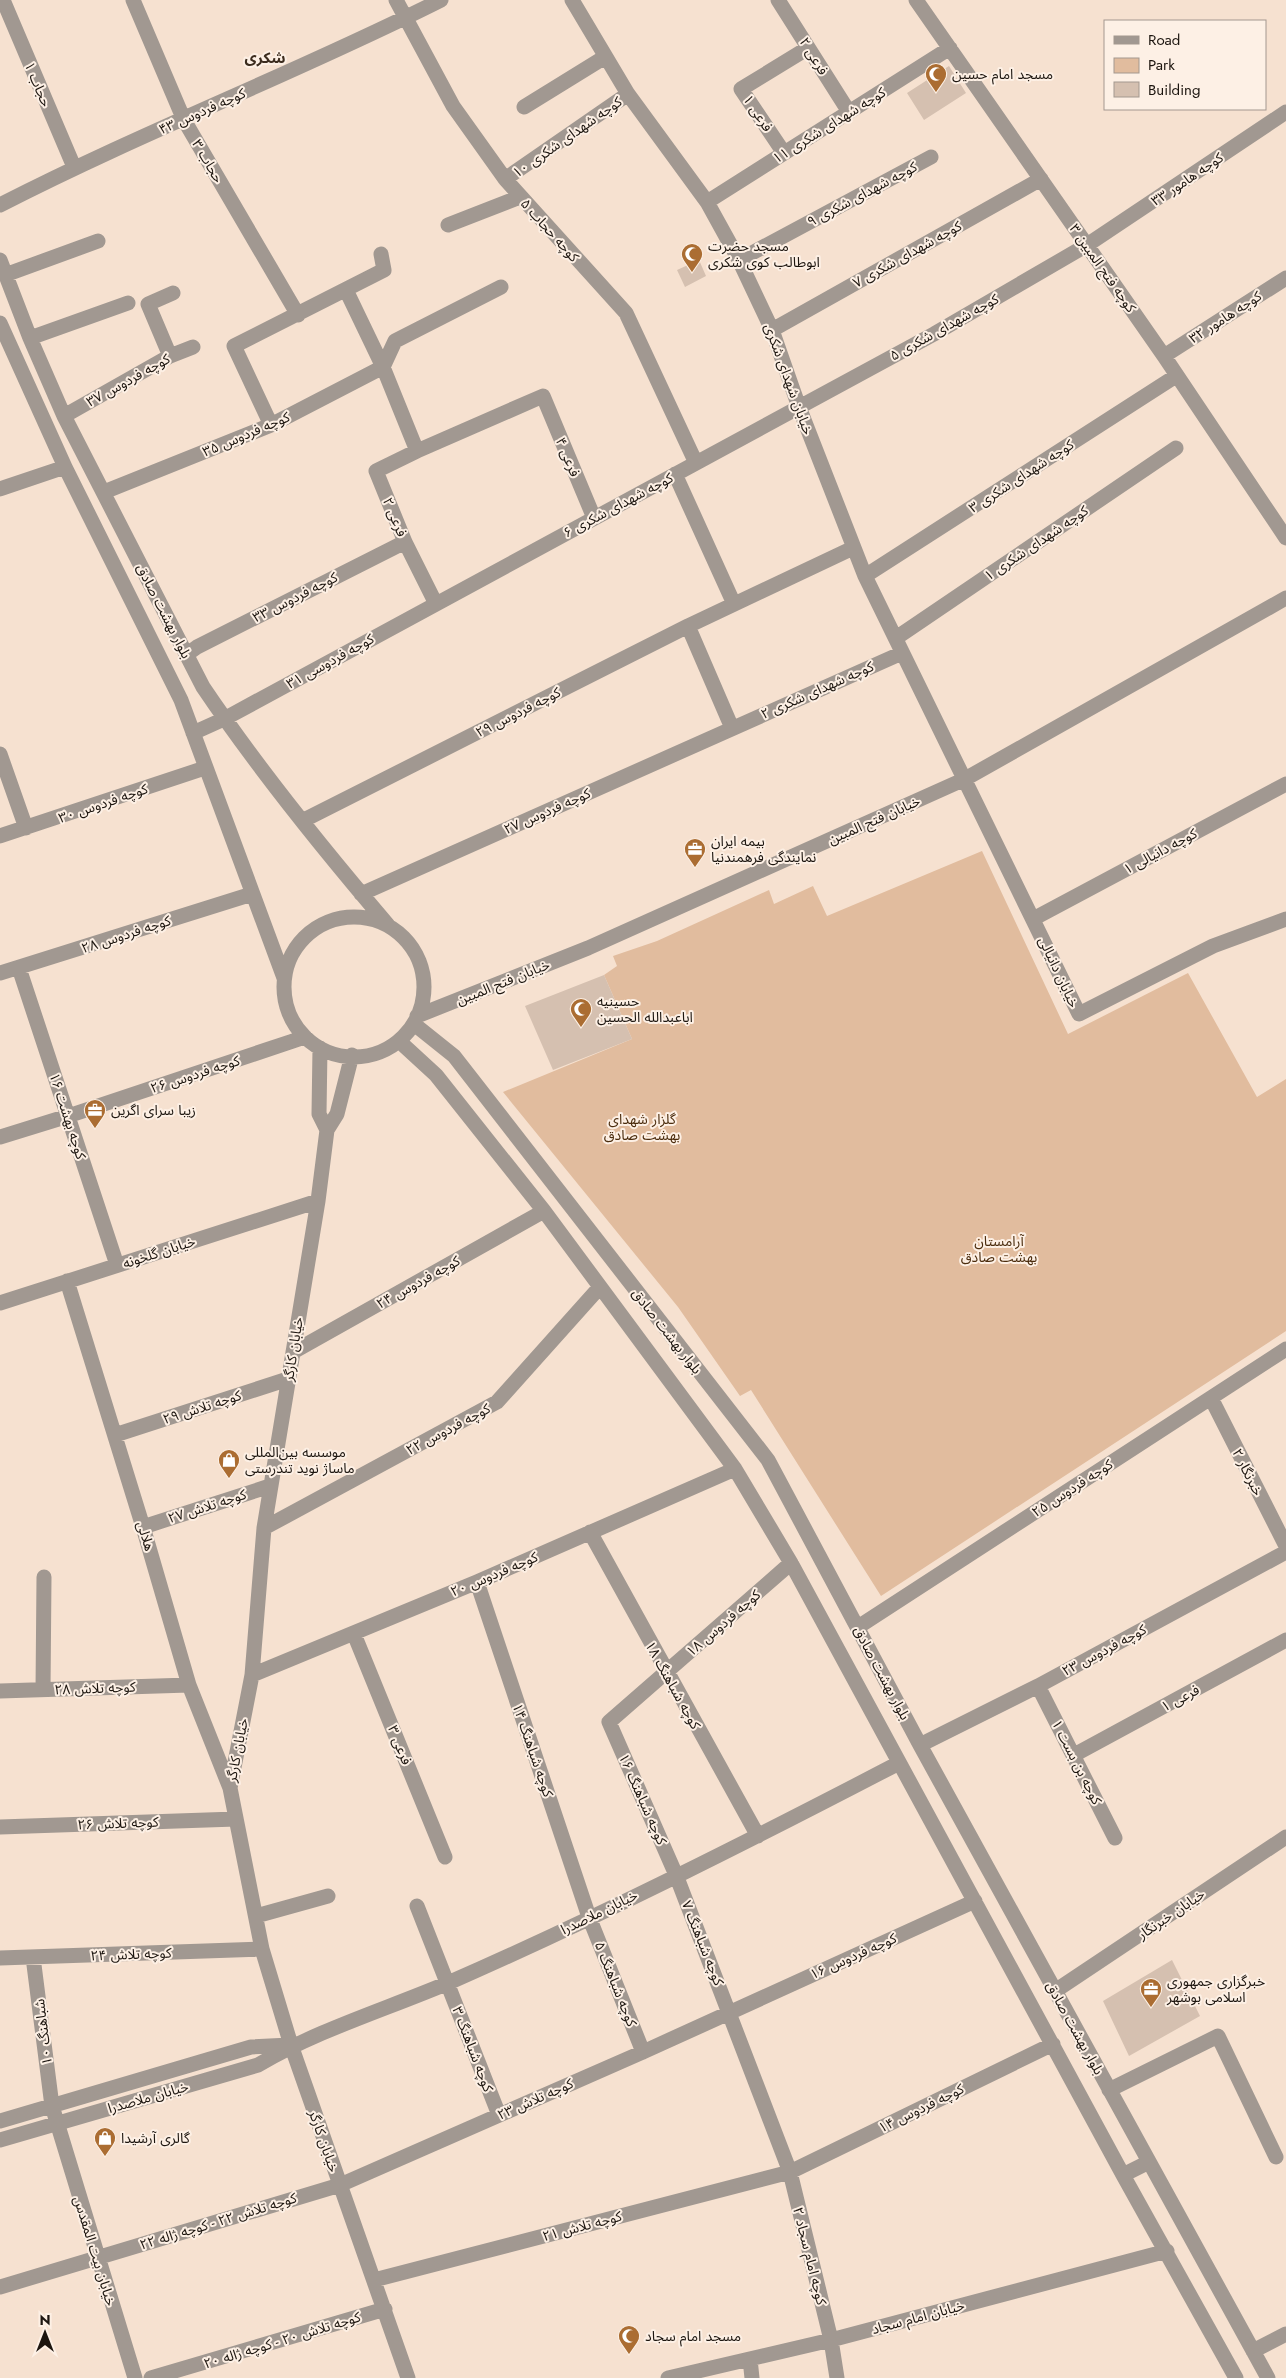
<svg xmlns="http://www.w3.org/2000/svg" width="1286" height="2378" viewBox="0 0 1286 2378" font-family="Jost,'Noto Sans Arabic',sans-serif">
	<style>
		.green { fill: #e1bc9e }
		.building { fill: #d5c0b0 }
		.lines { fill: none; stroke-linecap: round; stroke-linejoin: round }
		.minor { stroke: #a19891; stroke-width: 15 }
		.labels { text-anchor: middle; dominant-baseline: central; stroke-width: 4; stroke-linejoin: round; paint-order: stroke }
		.street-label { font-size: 14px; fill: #1c150f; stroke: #fdf0e5 }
		.poi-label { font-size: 14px; fill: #1c150f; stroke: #fdf0e5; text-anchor: start }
		.park-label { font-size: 14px; fill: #4b2c0d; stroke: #fdf0e5 }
		.neighbourhood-label { font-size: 15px; font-weight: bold; fill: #3c2c1e; stroke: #fdf0e5 }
	</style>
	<rect width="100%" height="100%" fill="#f6e1d0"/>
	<path class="green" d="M982,851L1068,1034L1188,973L1257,1097L1286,1079V1331L881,1596L751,1390L740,1396L678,1307L503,1092L632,1039L604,975L617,966L613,956L657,941L769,890L774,904L813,886L827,916Z"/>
	<path class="building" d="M949,66L966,93L924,120L907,93Z
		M699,260L706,276L685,287L677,270Z
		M604,975L632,1039L553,1070L525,1006Z
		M1172,1960L1200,2016L1129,2056L1103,2001Z"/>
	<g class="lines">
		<path class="minor" d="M3,0L74,167
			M133,0L184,120L298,315
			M396,0L453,106L505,179L626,313L696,463
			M572,0L628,94L707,202L739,260L772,330L799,407L865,576L1079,1014L1213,946L1286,919
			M778,0L849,112
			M916,0L1164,356L1286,538
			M524,107L605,57
			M784,153L741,89L808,48
			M505,179L628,94
			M707,202L950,48
			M0,205C144,131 296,73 441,0
			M448,225L520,197
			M0,260L30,338L64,416L203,687C259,770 323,849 388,925
			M739,260L931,157
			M5,275L98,241
			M346,290L383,367L417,451
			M0,323L65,467L181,700L284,978
			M772,330L1041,179
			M30,338L128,303
			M170,356L148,304L173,293
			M1164,356L1286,278
			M383,367L395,341L501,287
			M64,416L170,356L193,347
			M271,425L234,346L384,270L381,254
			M675,474L734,604
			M0,489L65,467
			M104,492L271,425L383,367
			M865,576L1176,376
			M436,604L405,542L376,471L417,451L543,396L594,518
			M688,626L732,728
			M896,638L1176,448
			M186,655L197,647L405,542
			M193,733L224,719L934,334L1087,245L1286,112
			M0,754L26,828
			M302,821L688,626L853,548
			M0,836L205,768
			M361,894L902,653
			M284 987a70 70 0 1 1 140 0a70 70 0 1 1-140 0Z
			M1033,919L1286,784
			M19,968L117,1265
			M0,973L252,894
			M417,1016L588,948L965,779L1286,598
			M414,1024L454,1056L768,1460L920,1745L1268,2378
			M399,1041L436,1075L544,1211L735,1469L791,1563L1123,2175L1236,2378
			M320,1048L319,1114L327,1130
			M352,1055L337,1114L327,1130L318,1201L264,1528L252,1675L230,1788L262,1949L291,2045L408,2378
			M0,1137L68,1116L305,1037
			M67,1281L143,1527L189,1685L230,1788
			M0,1303L318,1201
			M293,1352L544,1211
			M1211,1398L1286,1546
			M115,1435L288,1379
			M143,1527L270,1486
			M264,1528L497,1402L599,1288
			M590,1532L758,1836
			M791,1563L609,1722L676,1875L790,2172L831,2340L837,2378
			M477,1582L589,1917L643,2052
			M858,1627L1286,1349
			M354,1634L445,1857
			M252,1675L477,1582L735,1469
			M1038,1686L1115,1838
			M43,1690L44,1577
			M0,1691L189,1685
			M920,1745L1038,1686L1286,1552
			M1074,1755L1286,1640
			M0,1827L236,1819
			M417,1906L499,2115
			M256,1916L328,1896
			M33,1957L52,2106L135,2378
			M0,1958L262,1949
			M1055,1991L1286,1837
			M1109,2090L1218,2036L1276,2157
			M0,2121L251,2047L290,2045
			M0,2140L258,2065C318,2030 384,2010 448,1983C601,1916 751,1840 899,1763
			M1123,2175L1149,2162
			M374,2280L790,2172L1053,2044
			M0,2287L340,2185L643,2052L975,1901
			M1253,2351L1286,2334
			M750,2359L752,2378
			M151,2378L385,2309
			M668,2378L831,2340L1167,2251"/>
	</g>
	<defs>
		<g id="mosque-pin" transform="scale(1.125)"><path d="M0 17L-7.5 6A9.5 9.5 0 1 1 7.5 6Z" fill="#ab6d32" stroke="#fdf0e5"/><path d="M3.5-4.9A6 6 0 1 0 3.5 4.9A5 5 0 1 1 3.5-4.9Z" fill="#fff"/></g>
		<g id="office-pin" transform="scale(1.125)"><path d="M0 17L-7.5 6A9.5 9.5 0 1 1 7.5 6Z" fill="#ab6d32" stroke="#fdf0e5"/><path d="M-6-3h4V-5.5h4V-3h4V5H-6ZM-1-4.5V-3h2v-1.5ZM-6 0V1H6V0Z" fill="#fff"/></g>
		<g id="shop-pin" transform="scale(1.125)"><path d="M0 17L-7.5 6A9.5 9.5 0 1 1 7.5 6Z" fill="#ab6d32" stroke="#fdf0e5"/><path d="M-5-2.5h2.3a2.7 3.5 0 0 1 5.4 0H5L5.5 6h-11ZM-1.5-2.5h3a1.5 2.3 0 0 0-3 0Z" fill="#fff"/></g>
	</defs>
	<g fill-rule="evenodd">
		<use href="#mosque-pin" x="936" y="74"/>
		<use href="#mosque-pin" x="692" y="254"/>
		<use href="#office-pin" x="695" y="849"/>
		<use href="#mosque-pin" x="581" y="1009"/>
		<use href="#office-pin" x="95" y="1110"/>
		<use href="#shop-pin" x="229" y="1460"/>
		<use href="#office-pin" x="1151" y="1989"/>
		<use href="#shop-pin" x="105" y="2138"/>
		<use href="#mosque-pin" x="629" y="2336"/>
	</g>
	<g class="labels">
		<g class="street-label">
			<text transform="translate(814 56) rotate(58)">فرعی ۲</text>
			<text transform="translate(38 84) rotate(67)">حجاب ۱</text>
			<text transform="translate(202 111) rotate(-24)">کوچه فردوس ۴۳</text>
			<text transform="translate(758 113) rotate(56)">فرعی ۱</text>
			<text transform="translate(829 125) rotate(-32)">کوچه شهدای شکری ۱۱</text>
			<text transform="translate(567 137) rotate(-35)">کوچه شهدای شکری ۱۰</text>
			<text transform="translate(208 161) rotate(60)">حجاب ۳</text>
			<text transform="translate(1187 179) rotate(-34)">کوچه هامور ۳۳</text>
			<text transform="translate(862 194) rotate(-28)">کوچه شهدای شکری ۹</text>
			<text transform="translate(550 230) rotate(48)">کوچه حجاب ۵</text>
			<text transform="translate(907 254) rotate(-29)">کوچه شهدای شکری ۷</text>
			<text transform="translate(1103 268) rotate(55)">کوچه فتح المبین ۳</text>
			<text transform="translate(1225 317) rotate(-33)">کوچه هامور ۳۲</text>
			<text transform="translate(944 327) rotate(-29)">کوچه شهدای شکری ۵</text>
			<text transform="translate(789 379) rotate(70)">خیابان شهدای شکری</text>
			<text transform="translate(128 380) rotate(-29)">کوچه فردوس ۳۷</text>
			<text transform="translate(246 434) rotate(-23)">کوچه فردوس ۳۵</text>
			<text transform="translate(568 457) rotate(67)">فرعی ۴</text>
			<text transform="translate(1021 476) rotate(-33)">کوچه شهدای شکری ۳</text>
			<text transform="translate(618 505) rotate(-28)">کوچه شهدای شکری ۶</text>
			<text transform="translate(395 517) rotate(67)">فرعی ۲</text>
			<text transform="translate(1036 543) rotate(-34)">کوچه شهدای شکری ۱</text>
			<text transform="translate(295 597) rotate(-27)">کوچه فردوس ۳۳</text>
			<text transform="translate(164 611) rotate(63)">بلوار بهشت صادق</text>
			<text transform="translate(330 661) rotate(-29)">کوچه فردوسی ۳۱</text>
			<text transform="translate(817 690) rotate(-24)">کوچه شهدای شکری ۲</text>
			<text transform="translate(518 712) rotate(-27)">کوچه فردوس ۲۹</text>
			<text transform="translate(103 803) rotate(-19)">کوچه فردوس ۳۰</text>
			<text transform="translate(547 811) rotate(-24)">کوچه فردوس ۲۷</text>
			<text transform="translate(874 820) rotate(-24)">خیابان فتح المبین</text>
			<text transform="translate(1160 851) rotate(-28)">کوچه دانیالی ۱</text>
			<text transform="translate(126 934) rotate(-18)">کوچه فردوس ۲۸</text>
			<text transform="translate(1059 972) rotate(65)">خیابان دانیالی</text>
			<text transform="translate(503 982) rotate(-22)">خیابان فتح المبین</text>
			<text transform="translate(195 1074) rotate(-18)">کوچه فردوس ۲۶</text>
			<text transform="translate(68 1116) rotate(72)">کوچه بهشت ۱۶</text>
			<text transform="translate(159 1252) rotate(-18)">خیابان گلخونه</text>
			<text transform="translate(418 1282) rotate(-29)">کوچه فردوس ۲۴</text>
			<text transform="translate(667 1331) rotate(52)">بلوار بهشت صادق</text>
			<text transform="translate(293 1349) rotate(-81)">خیابان کارگر</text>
			<text transform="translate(202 1407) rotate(-18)">کوچه تلاش ۲۹</text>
			<text transform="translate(448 1429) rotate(-28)">کوچه فردوس ۲۲</text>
			<text transform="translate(1248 1472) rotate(63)">خبرنگار ۲</text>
			<text transform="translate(1072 1488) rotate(-33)">کوچه فردوس ۲۵</text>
			<text transform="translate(207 1506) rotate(-18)">کوچه تلاش ۲۷</text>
			<text transform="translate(146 1536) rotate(73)">هلالی</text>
			<text transform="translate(494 1574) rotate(-23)">کوچه فردوس ۲۰</text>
			<text transform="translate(723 1623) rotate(-41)">کوچه فردوس ۱۸</text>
			<text transform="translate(1104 1650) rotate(-28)">کوچه فردوس ۲۳</text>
			<text transform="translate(882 1673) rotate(62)">بلوار بهشت صادق</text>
			<text transform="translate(673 1685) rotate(61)">کوچه شباهنگ ۱۸</text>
			<text transform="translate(95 1688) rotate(-2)">کوچه تلاش ۲۸</text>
			<text transform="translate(1180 1698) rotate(-28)">فرعی ۱</text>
			<text transform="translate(400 1745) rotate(68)">فرعی ۳</text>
			<text transform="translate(237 1750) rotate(-79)">خیابان کارگر</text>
			<text transform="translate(533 1750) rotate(71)">کوچه شباهنگ ۱۴</text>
			<text transform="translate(1077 1762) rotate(63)">کوچه بن بست ۱</text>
			<text transform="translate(643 1799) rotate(66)">کوچه شباهنگ ۱۶</text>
			<text transform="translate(118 1823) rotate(-2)">کوچه تلاش ۲۶</text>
			<text transform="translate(599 1912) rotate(-26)">خیابان ملاصدرا</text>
			<text transform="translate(1171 1914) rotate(-34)">خیابان خبرنگار</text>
			<text transform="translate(703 1943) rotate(68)">کوچه شباهنگ ۷</text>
			<text transform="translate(131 1954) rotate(-2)">کوچه تلاش ۲۴</text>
			<text transform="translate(853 1956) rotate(-24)">کوچه فردوس ۱۶</text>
			<text transform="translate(616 1984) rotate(68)">کوچه شباهنگ ۵</text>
			<text transform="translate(1075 2028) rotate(61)">بلوار بهشت صادق</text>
			<text transform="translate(43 2032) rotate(-97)">شباهنگ ۱۰</text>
			<text transform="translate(473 2049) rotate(69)">کوچه شباهنگ ۳</text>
			<text transform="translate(148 2097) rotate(-16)">خیابان ملاصدرا</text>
			<text transform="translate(535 2099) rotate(-24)">کوچه تلاش ۲۳</text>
			<text transform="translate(921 2108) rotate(-26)">کوچه فردوس ۱۴</text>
			<text transform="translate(324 2141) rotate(71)">خیابان کارگر</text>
			<text transform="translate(218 2221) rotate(-17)">کوچه تلاش ۲۲ - کوچه ژاله ۲۲</text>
			<text transform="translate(582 2226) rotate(-15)">کوچه تلاش ۲۱</text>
			<text transform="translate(95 2251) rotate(73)">خیابان بیت المقدس</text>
			<text transform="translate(810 2256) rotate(76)">کوچه امام سجاد ۲</text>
			<text transform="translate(918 2317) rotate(-15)">خیابان امام سجاد</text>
			<text transform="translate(282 2340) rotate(-17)">کوچه تلاش ۲۰ - کوچه ژاله ۲۰</text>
		</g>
		<g class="poi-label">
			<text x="952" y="74">مسجد امام حسین</text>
			<text x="708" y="246">مسجد حضرت<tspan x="708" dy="16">ابوطالب کوی شکری</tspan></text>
			<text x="711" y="841">بیمه ایران<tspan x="711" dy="16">نمایندگی فرهمندنیا</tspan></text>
			<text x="597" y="1001">حسینیه<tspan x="597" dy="16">اباعبدالله الحسین</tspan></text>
			<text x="111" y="1110">زیبا سرای اگرین</text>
			<text x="245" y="1452">موسسه بین‌المللی<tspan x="245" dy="16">ماساژ نوید تندرستی</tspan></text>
			<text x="1167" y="1981">خبرگزاری جمهوری<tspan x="1167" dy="16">اسلامی بوشهر</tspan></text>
			<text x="121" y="2138">گالری آرشیدا</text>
			<text x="645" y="2336">مسجد امام سجاد</text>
		</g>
		<g class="park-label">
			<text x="642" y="1119">گلزار شهدای<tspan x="642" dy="16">بهشت صادق</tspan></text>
			<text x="999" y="1241">آرامستان<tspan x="999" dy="16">بهشت صادق</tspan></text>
		</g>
		<g class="neighbourhood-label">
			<text x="265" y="58">شکری</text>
		</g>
	</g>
	<rect x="1104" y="20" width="162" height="90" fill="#fdf0e5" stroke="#a3988f"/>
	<rect x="1114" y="36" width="25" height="8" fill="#a19891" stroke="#a3988f"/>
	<text x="1148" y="45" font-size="15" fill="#1c150f">Road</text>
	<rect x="1114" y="58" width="25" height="15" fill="#e1bc9e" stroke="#a3988f"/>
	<text x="1148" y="70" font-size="15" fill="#1c150f">Park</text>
	<rect x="1114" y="82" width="25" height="15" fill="#d5c0b0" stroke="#a3988f"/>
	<text x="1148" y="95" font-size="15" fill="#1c150f">Building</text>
	<g transform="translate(45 2333)" stroke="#fdf0e5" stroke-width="4" paint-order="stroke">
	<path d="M0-4L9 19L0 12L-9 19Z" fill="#1c150f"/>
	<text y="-8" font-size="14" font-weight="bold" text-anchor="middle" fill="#1c150f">N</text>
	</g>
</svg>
